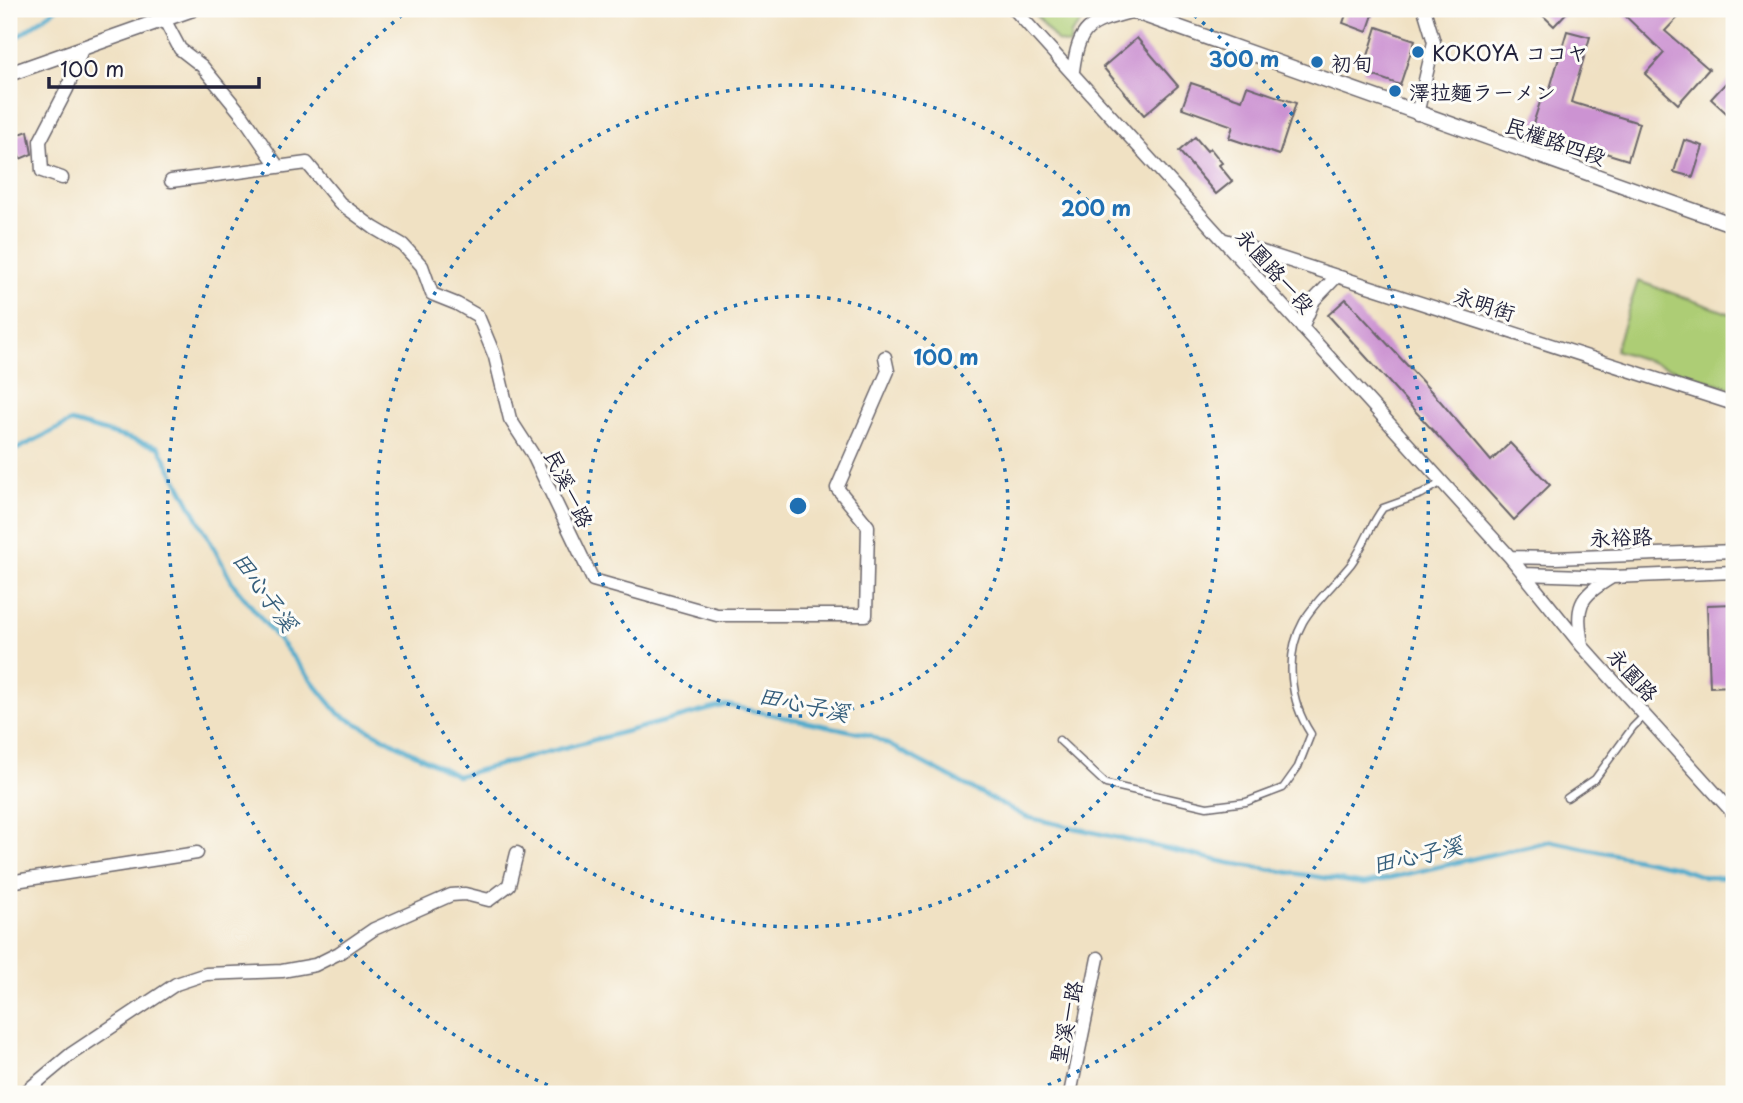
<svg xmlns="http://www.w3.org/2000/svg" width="1743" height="1103" viewBox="0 0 1743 1103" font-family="'Playpen Sans','LXGW WenKai TC','Klee One',sans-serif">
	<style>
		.green { fill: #adcd75; stroke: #687858; stroke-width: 2 }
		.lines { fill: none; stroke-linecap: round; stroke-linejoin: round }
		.stream { stroke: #4eaacc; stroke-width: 4.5 }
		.building { fill: #cc93d2 }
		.service-casing { stroke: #6a656b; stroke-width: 9 }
		.minor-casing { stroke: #6a656b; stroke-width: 15 }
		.tertiary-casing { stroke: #6a656b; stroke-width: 17 }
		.service { stroke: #fff; stroke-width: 6 }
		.minor { stroke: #fff; stroke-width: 12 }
		.tertiary { stroke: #fff; stroke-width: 14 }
		.ring { fill: none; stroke: #1f6fb2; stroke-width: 3.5; stroke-dasharray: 3.5 7 }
		.poi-dot { fill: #1f6fb2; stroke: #fdfcf7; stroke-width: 2.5 }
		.labels { text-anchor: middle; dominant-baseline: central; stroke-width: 6; stroke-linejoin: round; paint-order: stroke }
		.poi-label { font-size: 21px; fill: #22223b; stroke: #fdfcf7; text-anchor: start }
		.street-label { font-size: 21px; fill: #22223b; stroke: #fdfcf7 }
		.water-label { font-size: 23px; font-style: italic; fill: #365f7c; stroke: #fdfcf7 }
		.centre { fill: #1f6fb2; stroke: #fdfcf7; stroke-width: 3.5 }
		.ring-label { font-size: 21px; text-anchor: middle; font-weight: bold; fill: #1f6fb2; stroke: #fdfcf7; stroke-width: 6; stroke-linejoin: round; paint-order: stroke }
	</style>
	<rect width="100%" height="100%" fill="#fdfcf7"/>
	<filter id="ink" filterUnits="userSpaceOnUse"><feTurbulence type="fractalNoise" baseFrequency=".0143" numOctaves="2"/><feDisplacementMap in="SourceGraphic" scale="14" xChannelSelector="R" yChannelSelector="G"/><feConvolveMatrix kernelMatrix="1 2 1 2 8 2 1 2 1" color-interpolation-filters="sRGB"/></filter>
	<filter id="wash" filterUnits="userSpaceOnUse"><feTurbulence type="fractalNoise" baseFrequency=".00686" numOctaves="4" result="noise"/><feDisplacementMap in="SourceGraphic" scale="28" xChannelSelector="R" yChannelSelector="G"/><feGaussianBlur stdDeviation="1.57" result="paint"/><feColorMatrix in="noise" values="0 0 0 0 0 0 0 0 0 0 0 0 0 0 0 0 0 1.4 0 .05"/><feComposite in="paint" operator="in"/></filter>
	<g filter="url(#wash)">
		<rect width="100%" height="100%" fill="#f0e1c3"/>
		<path class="green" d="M1030,9H1068L1087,16L1071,34L1070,45L1057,41Z
			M1638,281L1734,315V389L1615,350Z"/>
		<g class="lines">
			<path class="stream" d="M9,43L56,9
				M9,453L71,422L159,447L234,585L339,714L457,776L726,705L870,735L1026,817L1229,863L1364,884L1550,841L1672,866L1705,877L1734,878"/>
		</g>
		<g id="blocks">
			<path class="building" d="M1348,9H1375L1367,32L1343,23Z
				M1536,9H1570L1554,26Z
				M1618,9H1686L1665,31L1709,69L1678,104L1645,74L1664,53Z
				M1377,27L1415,40L1400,85L1363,72Z
				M1567,31L1590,37L1571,102L1639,123L1628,160L1531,130L1543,93L1548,95Z
				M1137,38L1178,86L1144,115L1103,67Z
				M1734,74V120L1711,99Z
				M1191,83L1242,100L1247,86L1296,103L1279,155L1229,138L1233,126L1182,108Z
				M28,131L32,154L20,159L11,137Z
				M1195,137L1207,151L1210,148L1222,163L1219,165L1232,181L1216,194L1179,151Z
				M1684,140L1703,146L1693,177L1674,172Z
				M1346,299L1441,402L1491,461L1510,443L1550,485L1514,520L1328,315Z
				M1734,604V686L1710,687L1707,605Z"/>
		</g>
	</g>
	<g filter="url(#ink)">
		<use href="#blocks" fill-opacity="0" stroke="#6a656b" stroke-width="2"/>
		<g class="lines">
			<g class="service-casing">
				<path id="service" d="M1059,740L1106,784L1207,807L1246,802L1283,788L1298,767L1311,734C1290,702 1284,656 1303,622C1315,601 1336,583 1351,564C1364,546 1370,525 1383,508L1422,494L1442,482
					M1567,798L1595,779L1633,727L1644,716"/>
			</g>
			<g class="minor-casing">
				<path id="minor" d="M1014,9L1510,557L1582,646L1734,814
					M164,19L180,49L202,66L243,116L278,167
					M1073,71C1079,24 1090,23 1134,11
					M1417,114L1434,42L1424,9
					M62,178L42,171L40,141L67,89L82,49
					M171,181L307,163L340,203L374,228L403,245L422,266L432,294L457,304L478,316L495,357L510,419L532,453L593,580L717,615H866L868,526L837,488L888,371L885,357
					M1225,240L1734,404
					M1302,328L1314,300L1337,276
					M1510,557L1555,558L1734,551
					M1524,574L1613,577L1734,572
					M1582,645C1576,606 1577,598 1612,577
					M9,882L197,853
					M23,1094L71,1054L176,984L206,974L282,971L315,965L339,953L374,929L451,895L465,894L489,900L509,885L517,853
					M1070,1094L1098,958"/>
			</g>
			<g class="tertiary-casing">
				<path id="tertiary" d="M1127,9L1734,225
					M9,74L193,9"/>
			</g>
			<use href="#service" class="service"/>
			<use href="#minor" class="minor"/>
			<use href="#tertiary" class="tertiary"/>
		</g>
	</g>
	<g class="ring">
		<circle cx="798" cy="506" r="210"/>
		<circle cx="798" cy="506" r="421"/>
		<path d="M567 1093A631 631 0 0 1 410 9M1186 9A631 631 0 0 1 1029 1093"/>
	</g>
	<g class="poi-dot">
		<circle cx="1418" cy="52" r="7"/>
		<circle cx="1317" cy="62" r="7"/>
		<circle cx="1395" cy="91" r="7"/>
	</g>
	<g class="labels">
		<g class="poi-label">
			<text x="1432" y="52">KOKOYA ココヤ</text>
			<text x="1331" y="62">初旬</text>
			<text x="1409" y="91">澤拉麵ラーメン</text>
		</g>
		<g class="street-label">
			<text transform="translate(1556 140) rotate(19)">民權路四段</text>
			<text transform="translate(1276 270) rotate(48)">永園路一段</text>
			<text transform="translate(1485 303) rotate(18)">永明街</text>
			<text transform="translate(570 488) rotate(64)">民溪一路</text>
			<text transform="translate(1621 536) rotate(-2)">永裕路</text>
			<text transform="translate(1634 674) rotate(48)">永園路</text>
			<text transform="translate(1065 1022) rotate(-78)">聖溪一路</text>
		</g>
		<g class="water-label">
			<text transform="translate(266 591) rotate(54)">田心子溪</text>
			<text transform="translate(804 703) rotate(12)">田心子溪</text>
			<text transform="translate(1417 854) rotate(-13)">田心子溪</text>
		</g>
	</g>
	<circle cx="798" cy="506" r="10" class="centre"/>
	<g class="ring-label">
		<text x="1244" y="67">300 m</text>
		<text x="1096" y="216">200 m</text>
		<text x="946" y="365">100 m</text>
	</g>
	<rect width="1743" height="1103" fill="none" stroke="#fdfcf7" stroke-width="35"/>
	<path d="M49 77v10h210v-10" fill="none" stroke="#22223b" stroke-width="3.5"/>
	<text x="60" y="77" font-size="21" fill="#22223b" stroke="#fdfcf7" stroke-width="5" paint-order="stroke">100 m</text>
</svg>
